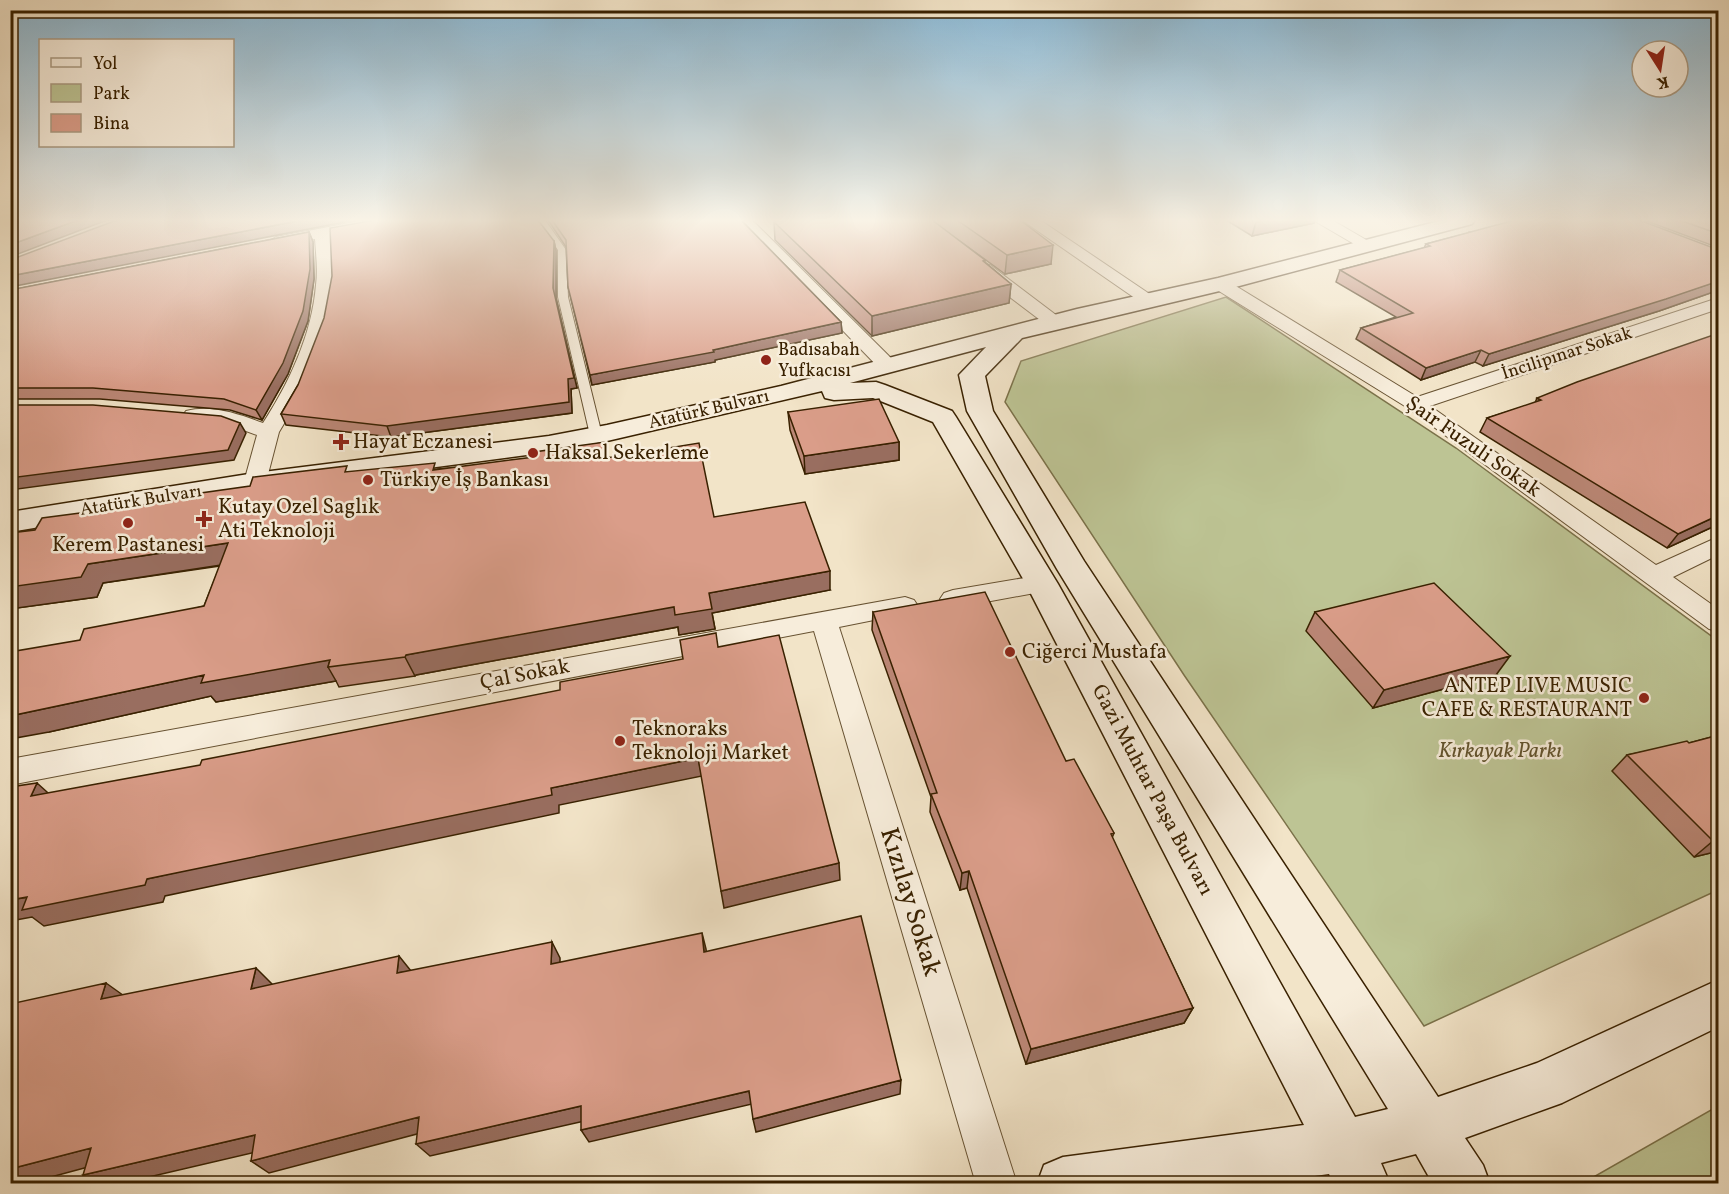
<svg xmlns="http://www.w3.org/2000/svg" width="1729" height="1194" viewBox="0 0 1729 1194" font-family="Vollkorn,serif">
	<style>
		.green { fill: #bdc494; stroke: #7b724a; stroke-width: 1.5 }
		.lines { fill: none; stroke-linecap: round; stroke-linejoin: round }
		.lane-casing { stroke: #675232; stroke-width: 2 }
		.street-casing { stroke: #675232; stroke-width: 2 }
		.secondary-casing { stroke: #392100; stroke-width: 3 }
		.lane { fill: #f7eddb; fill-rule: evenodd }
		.street { fill: #f7eddb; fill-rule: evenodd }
		.secondary { fill: #f7eddb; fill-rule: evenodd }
		.wall { fill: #bb8776; stroke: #392100; stroke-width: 1.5 }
		.shaded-wall { fill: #996e60; stroke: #392100; stroke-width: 1.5 }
		.building { fill: #da9d89; stroke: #392100; stroke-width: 1.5 }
		.poi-dot { fill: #8f2418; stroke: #f7eddb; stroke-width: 2 }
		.labels { text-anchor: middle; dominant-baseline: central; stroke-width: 5; stroke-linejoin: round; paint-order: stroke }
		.far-poi-label { font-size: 18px; fill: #392100; stroke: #f7eddb; text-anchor: start }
		.far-street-label { font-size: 18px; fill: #392100; stroke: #f7eddb }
		.poi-label { font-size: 21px; fill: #392100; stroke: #f7eddb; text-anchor: start }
		.street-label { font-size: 21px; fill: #392100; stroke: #f7eddb }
		.park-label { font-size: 21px; font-style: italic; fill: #61522c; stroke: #f7eddb }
		.near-street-label { font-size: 26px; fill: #392100; stroke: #f7eddb }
	</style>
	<rect width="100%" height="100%" fill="#f2e4c8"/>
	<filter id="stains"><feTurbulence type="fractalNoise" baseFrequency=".00333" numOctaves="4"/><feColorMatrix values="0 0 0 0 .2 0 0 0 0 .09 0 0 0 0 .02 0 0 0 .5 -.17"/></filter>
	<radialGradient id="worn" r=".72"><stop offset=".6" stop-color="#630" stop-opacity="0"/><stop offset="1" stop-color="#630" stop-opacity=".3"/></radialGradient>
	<path class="green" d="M1226,297L1456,448L1718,641V890L1424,1026L1184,675L1005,402L1021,361Z
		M1718,1106V1183H1583Z"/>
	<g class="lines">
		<g class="lane-casing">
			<path id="lane" d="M537,220H545L566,250L568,297L602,435L600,437H592L590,435L558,297V250Z"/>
		</g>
		<g class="street-casing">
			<path id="street" d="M365,220H395L387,225L331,236L334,285L326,328L301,395L279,432L266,482L263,487L255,489L247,487L244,482L257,435L227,424L186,419L183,415L186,411C211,404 239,414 263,423C289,383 312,334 316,285C318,270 316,254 315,239L276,247L268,242L276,237Z
				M736,220H752L895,362L898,366L895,370H881Z
				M1022,220H1040L1157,299L1154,303H1142Z
				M1313,220H1332L1375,245L1373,248H1361Z
				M984,264L990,265L1060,318L1063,322L1060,326H1048L978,273L976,269Z
				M1220,279L1226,280L1417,397L1718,298V309L1430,406L1656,565L1718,537V555L1673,577L1718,609V631L1709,629L1408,408L1214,288L1211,284L1214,280Z
				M1042,575L1051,578L1055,584L1051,590L953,608L944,605L940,599L944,593L953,590Z
				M905,597L914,600L918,606L914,612L839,627L1017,1184H976L814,631L10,785V759Z"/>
		</g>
		<g class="secondary-casing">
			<path id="secondary" d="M1443,220H1475L1472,224L1228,289L1022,338L985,376L993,411L1084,561L1438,1097L1537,1063L1718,980V1027L1562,1103L1465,1138L1483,1165L1490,1184H1433L1416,1154L1381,1163L1390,1184H1334L1329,1174L1258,1184H1037L1044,1165L1063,1157L1304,1125L1026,584L933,422L873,398L834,400L825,398L822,391L607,441L549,452L255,491L10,532V512L255,473L549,436L607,425L781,386L1077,309L1218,278ZM986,347L959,375L967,411L1057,569L1388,1109L1355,1117L1058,584L956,417L952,411L885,385L876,382L850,383Z"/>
		</g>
		<use href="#lane" class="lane"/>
		<use href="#street" class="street"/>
		<use href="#secondary" class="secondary"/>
	</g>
	<path class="wall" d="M548,220H741L841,322L842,333L715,360V362L592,385L568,287L566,247Z
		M785,220H1020L1051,264L1005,274L957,239L985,260V262L1011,284L1009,303L872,336L775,240L774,222Z
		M1226,220H1315L1314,223L1252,236Z
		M1644,220H1719V248Z
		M309,232L313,242L314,279L308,321L288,374L262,420L230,410L100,399H10V290Z
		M1469,232L1719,250V290L1659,311L1483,366L1475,362L1421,380L1356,339L1361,328L1396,317L1336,282L1340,270L1424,248L1426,244L1469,233Z
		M554,241L556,251V298L577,388L571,389L572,413L391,437L286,425L281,414L298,385Z
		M1537,398L1719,524L1667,548L1480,432L1487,418L1535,403Z
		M788,412L899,442V460L805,474L790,430Z
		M609,457L714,517L830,590L712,613L715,629L679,635L678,627L416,675L415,676L339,687L336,681L216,702L211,696L49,732L80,640L204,606L220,566L103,583L97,597L10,609V533L35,530L149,504L349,472L437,469Z
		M873,612L1066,761L1114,833L1112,838L1193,1008L1184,1023L1026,1064L967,888L960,890L930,812L931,797L872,630Z
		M1315,612L1496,675L1373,708L1306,631Z
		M1719,735V851L1694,857L1612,771L1627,755L1689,743Z"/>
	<path class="shaded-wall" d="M78,220H107L10,257V245Z
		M303,220H355L10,287V276Z
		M1269,220H1315L1314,223L1252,236L1256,222Z
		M309,232L313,242L314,279L308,321L288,374L262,420L256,410Z
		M554,241L556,251V298L577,388L571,389L572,413L391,437L387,426L553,288Z
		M1053,245L1051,264L1005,274L1007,255Z
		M1719,281V290L1659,311L1483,366L1489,354Z
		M1011,284L1009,303L872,336V316Z
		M841,322L842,333L715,360V362L592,385L590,375L713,350Z
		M1481,350L1475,362L1421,380L1426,368Z
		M240,423L246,433L234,460L10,490V478Z
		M899,442V460L805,474L804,456Z
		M1719,515V524L1667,548L1678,534Z
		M228,543L241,562L103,583L97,597L10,609V587L88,564Z
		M830,571V590L712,613L715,629L679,635L678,627L416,675L415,676L405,657L406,655L709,593Z
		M1510,656L1496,675L1373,708L1384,690Z
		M330,660L328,667L336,681L216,702L211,696L49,732L10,739V716L204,675Z
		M698,758L702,776L559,805V813L165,896L163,902L44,926L32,917L10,921V900L147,879L551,788Z
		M37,783L56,800L31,796Z
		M1719,840V851L1694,857L1713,841Z
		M839,863L840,880L724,908L721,891Z
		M969,871L967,888L960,890L962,873Z
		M702,933L706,949L708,968L704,952Z
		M552,942L560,958V980L551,964Z
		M399,956L411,971L397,973Z
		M256,968L272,984L268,1005L251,989Z
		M106,983L127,998L101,999Z
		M1193,1008L1184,1023L1026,1064L1031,1049Z
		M901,1080L900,1094L756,1132L753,1119Z
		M749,1091L752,1104L589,1142L581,1130Z
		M581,1106L589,1120L430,1156L416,1144Z
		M419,1117L432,1130L269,1173L251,1161Z
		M255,1135L273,1148L119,1184H100L83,1175Z
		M91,1148L114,1160L25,1184H10V1169Z"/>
	<path class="building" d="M10,220H78L10,245Z
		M117,220H303L10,276V260Z
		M375,220H538L554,241L553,288L574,378L568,379L569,402L387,426L281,414L298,385L324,318L332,276L330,228Z
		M552,220H741L841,322L713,350L714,352L590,375L568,287L566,240Z
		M785,220H932L985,260L983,261L1011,284L872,316L774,222Z
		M957,220H1020L1053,245L1007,255Z
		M1251,220H1269L1256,222Z
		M1515,220H1639L1719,250V281L1666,299L1489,354L1481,350L1426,368L1361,328L1413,313L1340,270L1430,246L1426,244Z
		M1679,220H1719V234Z
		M309,232L310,269L303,311L283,363L256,410L224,399L93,388H10V290Z
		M1719,333V515L1678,534L1487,418L1541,400L1537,398L1577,382Z
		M879,399L899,442L804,456L788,412Z
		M10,405H93L221,416L240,423L228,450L10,478Z
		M605,442L607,458L699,443L714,517L805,502L830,571L709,593L712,609L675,615L674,607L406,655L405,657L328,667L330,660L201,683L204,675L10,716V652L80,640L84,629L204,606L228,543L88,564L81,577L10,587V533L35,530L42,518L149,504L151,500L250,486L253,477L347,466L345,472L435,463L433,470L534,457V452Z
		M1434,583L1510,656L1384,690L1315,612Z
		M985,592L1066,761L1074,759L1114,833L1111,834L1193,1008L1031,1049L969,871L962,873L931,794L937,793L873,612Z
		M716,633L718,647L779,635L839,863L721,891L698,758L551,788L552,795L147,879L145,885L22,910L27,897L10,900V787L37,783L31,796L200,765L202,760L560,690V682L683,659L680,640Z
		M1719,735V840L1713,841L1627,755L1687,741L1689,743Z
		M861,916L901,1080L753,1119L749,1091L581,1130V1106L416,1144L419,1117L251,1161L255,1135L83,1175L91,1148L10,1169V1004L106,983L101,999L256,968L251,989L399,956L397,973L552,942L551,964L702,933L704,952Z"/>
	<linearGradient id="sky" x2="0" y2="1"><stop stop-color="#89b8d5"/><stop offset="0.57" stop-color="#f9f3e6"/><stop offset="1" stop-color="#f9f3e6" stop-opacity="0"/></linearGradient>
	<rect width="1729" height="387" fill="url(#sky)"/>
	<g class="poi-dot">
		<circle cx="766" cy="360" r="6"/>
		<path d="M338 433h6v6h6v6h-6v6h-6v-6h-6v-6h6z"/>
		<circle cx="533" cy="453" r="6"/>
		<circle cx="368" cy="480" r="6"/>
		<path d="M201 510h6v6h6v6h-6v6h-6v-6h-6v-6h6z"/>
		<circle cx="128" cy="523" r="6"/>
		<circle cx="1010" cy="652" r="6"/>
		<circle cx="1644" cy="698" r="6"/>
		<circle cx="620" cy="741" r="6"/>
	</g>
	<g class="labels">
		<g class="far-poi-label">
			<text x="778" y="350">Badısabah<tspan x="778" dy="21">Yufkacısı</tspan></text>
		</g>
		<g class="far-street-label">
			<text transform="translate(1567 354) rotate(-18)">İncilipınar Sokak</text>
			<text transform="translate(709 410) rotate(-13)">Atatürk Bulvarı</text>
			<text transform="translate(141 501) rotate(-9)">Atatürk Bulvarı</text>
		</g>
		<g class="poi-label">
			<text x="353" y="442">Hayat Eczanesi</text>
			<text x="545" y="453">Haksal Sekerleme</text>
			<text x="380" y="480">Türkiye İş Bankası</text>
			<text x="218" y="507">Kutay Ozel Saglık<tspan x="218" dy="24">Ati Teknoloji</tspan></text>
			<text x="128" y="545" text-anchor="middle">Kerem Pastanesi</text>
			<text x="1022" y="652">Ciğerci Mustafa</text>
			<text x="1632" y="686" text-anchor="end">ANTEP LIVE MUSIC<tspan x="1632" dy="24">CAFE &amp; RESTAURANT</tspan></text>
			<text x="632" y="729">Teknoraks<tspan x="632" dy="24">Teknoloji Market</tspan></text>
		</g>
		<g class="street-label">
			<text transform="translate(1473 447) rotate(35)">Şair Fuzuli Sokak</text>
			<text transform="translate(525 675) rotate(-11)">Çal Sokak</text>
			<text transform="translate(1152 790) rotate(62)">Gazi Muhtar Paşa Bulvarı</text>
		</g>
		<g class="park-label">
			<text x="1500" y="751">Kırkayak Parkı</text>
		</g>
		<g class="near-street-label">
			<text transform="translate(910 902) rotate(73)">Kızılay Sokak</text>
		</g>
	</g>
	<rect width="1729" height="1194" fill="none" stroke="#f2e4c8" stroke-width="36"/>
	<rect x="12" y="12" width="1705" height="1170" fill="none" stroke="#392100" stroke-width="3"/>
	<rect x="18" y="18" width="1693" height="1158" fill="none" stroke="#392100" stroke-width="1.5"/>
	<rect x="39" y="39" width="195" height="108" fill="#f7eddb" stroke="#ab9b83" stroke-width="1.5"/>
	<rect x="51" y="58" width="30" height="9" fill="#f7eddb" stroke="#ab9b83" stroke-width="1.5"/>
	<text x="93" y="69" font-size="18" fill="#392100">Yol</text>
	<rect x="51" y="84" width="30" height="18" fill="#bdc494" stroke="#ab9b83" stroke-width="1.5"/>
	<text x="93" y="99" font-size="18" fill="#392100">Park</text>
	<rect x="51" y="114" width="30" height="18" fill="#da9d89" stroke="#ab9b83" stroke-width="1.5"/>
	<text x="93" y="129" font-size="18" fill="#392100">Bina</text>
	<g transform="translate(1660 69) rotate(168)"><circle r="28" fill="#f7eddb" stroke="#ab9b83" stroke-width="1.5"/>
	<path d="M0-4.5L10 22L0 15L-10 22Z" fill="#8f2418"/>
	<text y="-9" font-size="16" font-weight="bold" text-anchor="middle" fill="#392100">K</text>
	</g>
	<rect width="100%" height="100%" filter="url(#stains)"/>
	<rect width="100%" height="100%" fill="url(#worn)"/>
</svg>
